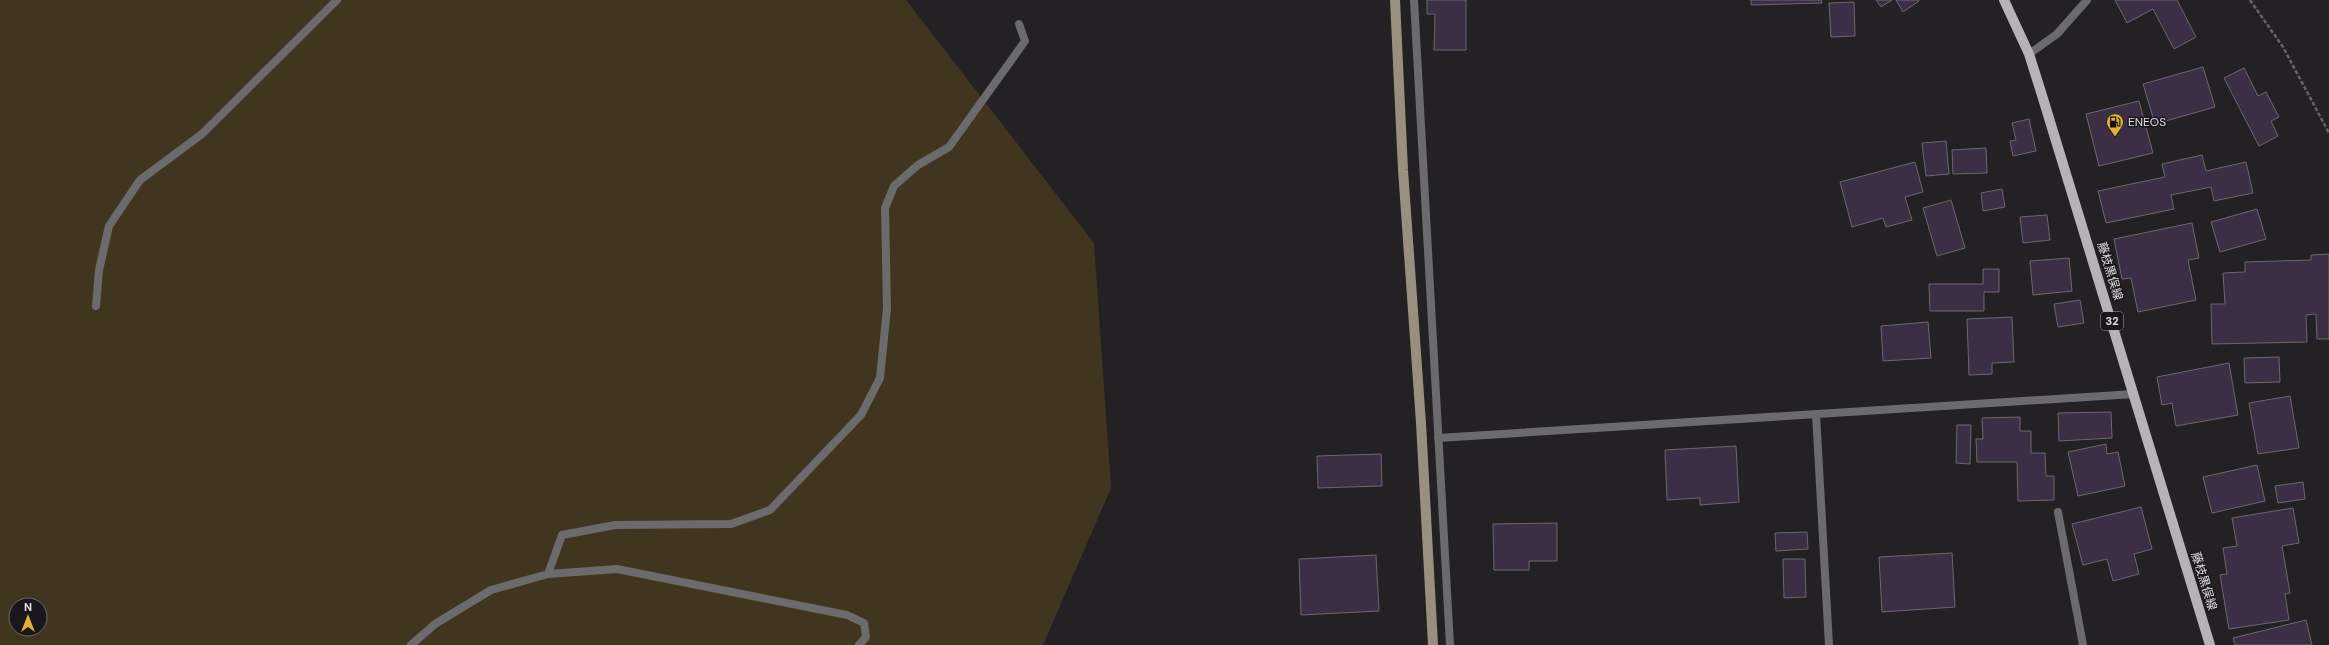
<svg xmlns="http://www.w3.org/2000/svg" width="2329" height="645" viewBox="0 0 2329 645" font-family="'DM Sans','Noto Sans JP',sans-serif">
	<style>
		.green { fill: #403620; fill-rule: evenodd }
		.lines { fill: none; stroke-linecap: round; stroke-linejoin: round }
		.stream { stroke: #998f7e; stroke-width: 10 }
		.building { fill: #3c2f45; stroke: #6b686d }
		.path { stroke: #656366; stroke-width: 2.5; stroke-dasharray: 4 2; stroke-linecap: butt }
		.minor { stroke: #6b6a6c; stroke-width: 8 }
		.primary { stroke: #b5b3b7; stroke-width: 10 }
		.labels { text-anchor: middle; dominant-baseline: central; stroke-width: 3; stroke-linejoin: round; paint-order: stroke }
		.shield { fill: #19171b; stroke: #a4a3a6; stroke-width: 1 }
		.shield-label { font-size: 11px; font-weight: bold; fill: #e0dfe1 }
		.poi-label { font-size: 12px; fill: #e0dfe1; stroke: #19171b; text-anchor: start }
		.street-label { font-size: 12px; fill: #e0dfe1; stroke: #19171b }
	</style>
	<rect width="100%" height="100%" fill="#232124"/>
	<path class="green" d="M0,0H906L1094,243L1111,488L1043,645H0ZM16,605H40V629H16Z"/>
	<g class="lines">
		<path class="stream" d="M1395,0L1403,170L1421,423L1433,645"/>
	</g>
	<path class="building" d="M1427,0H1466V50H1434L1435,14H1427Z
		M1751,0H1821L1822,3L1751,5Z
		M1876,0H1892L1881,7Z
		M1896,0H1919V1L1903,12Z
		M2115,0H2177L2196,37L2174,49L2153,9L2127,23Z
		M1854,2L1855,36L1831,37L1829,3Z
		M2203,67L2215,107L2155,124L2143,84Z
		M2244,68L2258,96L2266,92L2279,117L2271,121L2278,136L2259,146L2224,78Z
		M2139,101L2153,153L2099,166L2086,114Z
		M2029,119L2036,151L2013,156L2010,141L2016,140L2012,123Z
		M1946,141L1949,174L1926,176L1922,143Z
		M1986,148L1987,173L1953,174L1952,150Z
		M2202,155L2206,171L2246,162L2253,193L2214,201L2211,187L2171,195L2174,209L2106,223L2098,191L2165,177L2162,164Z
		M1915,162L1923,192L1905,197L1912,220L1886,227L1883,218L1852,227L1840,182Z
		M2002,189L2005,207L1983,211L1981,193Z
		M1951,200L1965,248L1937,256L1923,208Z
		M2257,209L2266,239L2220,252L2211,222Z
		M2047,215L2050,240L2023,243L2020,217Z
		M2192,223L2199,258L2188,260L2196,300L2138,312L2131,278L2122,279L2114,239Z
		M2329,254V339H2317L2316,314L2306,315L2307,342L2212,344L2211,304H2225L2223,273L2245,272V262L2311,260V255Z
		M2069,258L2072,291L2033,295L2030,261Z
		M1983,269H1999V292H1984V311H1930L1929,284H1983Z
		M2080,300L2084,323L2058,327L2054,304Z
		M2012,317L2014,362L1992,363V374L1969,375L1967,319Z
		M1928,322L1931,358L1883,361L1881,326Z
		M2279,357L2280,382L2245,383L2244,358Z
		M2229,363L2238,415L2176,426L2172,403L2162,405L2157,377Z
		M2290,396L2299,448L2258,454L2249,403Z
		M2111,412L2112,438L2059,441L2058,413Z
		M2020,417V431H2031V453H2045L2046,476H2054V500L2018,501L2017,462H1977L1976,439H1983L1982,418Z
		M1957,425H1971L1970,464L1956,463Z
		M2106,444L2107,454L2118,452L2125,486L2078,496L2068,452Z
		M1736,446L1739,502L1700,505V498L1667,500L1665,450Z
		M1381,454L1382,486L1318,488L1317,456Z
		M2257,465L2265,501L2212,513L2203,477Z
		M2303,482L2305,499L2278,503L2275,486Z
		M2141,507L2152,549L2134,554L2139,574L2113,581L2107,559L2083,565L2072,524Z
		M2293,508L2299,543L2282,546L2290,593L2285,594L2289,620L2229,629L2220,575L2227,574L2223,548L2237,546L2232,518Z
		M1557,523V561H1529V570H1494L1493,524Z
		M1807,532L1808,549L1776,551L1775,533Z
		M1952,553L1955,607L1882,612L1879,557Z
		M1376,555L1379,611L1301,615L1299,559Z
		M1783,559H1805L1806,597L1784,598Z
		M2306,620L2312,645H2235L2233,638Z"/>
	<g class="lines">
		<path class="path" d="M2250,0L2283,47L2329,133"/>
		<path class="minor" d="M1414,0L1450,645
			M2029,54L2057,34L2087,0
			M96,306L99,270L109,226L140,180L202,134L337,0
			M1816,414L1829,645
			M1438,438L2134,394
			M2058,512L2083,645
			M548,574L617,569L847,615L864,623L866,637L859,645
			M411,645L435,624L491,590L548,574L562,535L615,525L731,524L770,510L861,415L880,378L887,308L885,208L894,186L918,165L949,147L1025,41L1019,24"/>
		<path class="primary" d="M2004,0L2029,54L2041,92L2210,645"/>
	</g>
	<defs>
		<g id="fuel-pin" transform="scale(0.9)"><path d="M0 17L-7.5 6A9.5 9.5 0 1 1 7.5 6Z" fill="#e1af34" stroke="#19171b"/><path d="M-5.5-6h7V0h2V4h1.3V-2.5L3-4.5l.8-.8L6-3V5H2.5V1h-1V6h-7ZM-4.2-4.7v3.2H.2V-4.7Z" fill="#111"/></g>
	</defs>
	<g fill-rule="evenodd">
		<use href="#fuel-pin" x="2115" y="122"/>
	</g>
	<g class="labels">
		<rect class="shield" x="2101" y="312" width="22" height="18" rx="3"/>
		<g class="shield-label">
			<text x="2112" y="321">32</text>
		</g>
		<g class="poi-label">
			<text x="2128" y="122">ENEOS</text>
		</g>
		<g class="street-label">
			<text transform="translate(2110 271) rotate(73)">藤枝黒俣線</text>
			<text transform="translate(2204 581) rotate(73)">藤枝黒俣線</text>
		</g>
	</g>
	<g transform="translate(28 617)"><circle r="19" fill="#19171b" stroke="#69676a"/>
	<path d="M0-3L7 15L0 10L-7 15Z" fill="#e1af34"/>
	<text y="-6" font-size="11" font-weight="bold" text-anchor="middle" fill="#e0dfe1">N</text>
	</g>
</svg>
